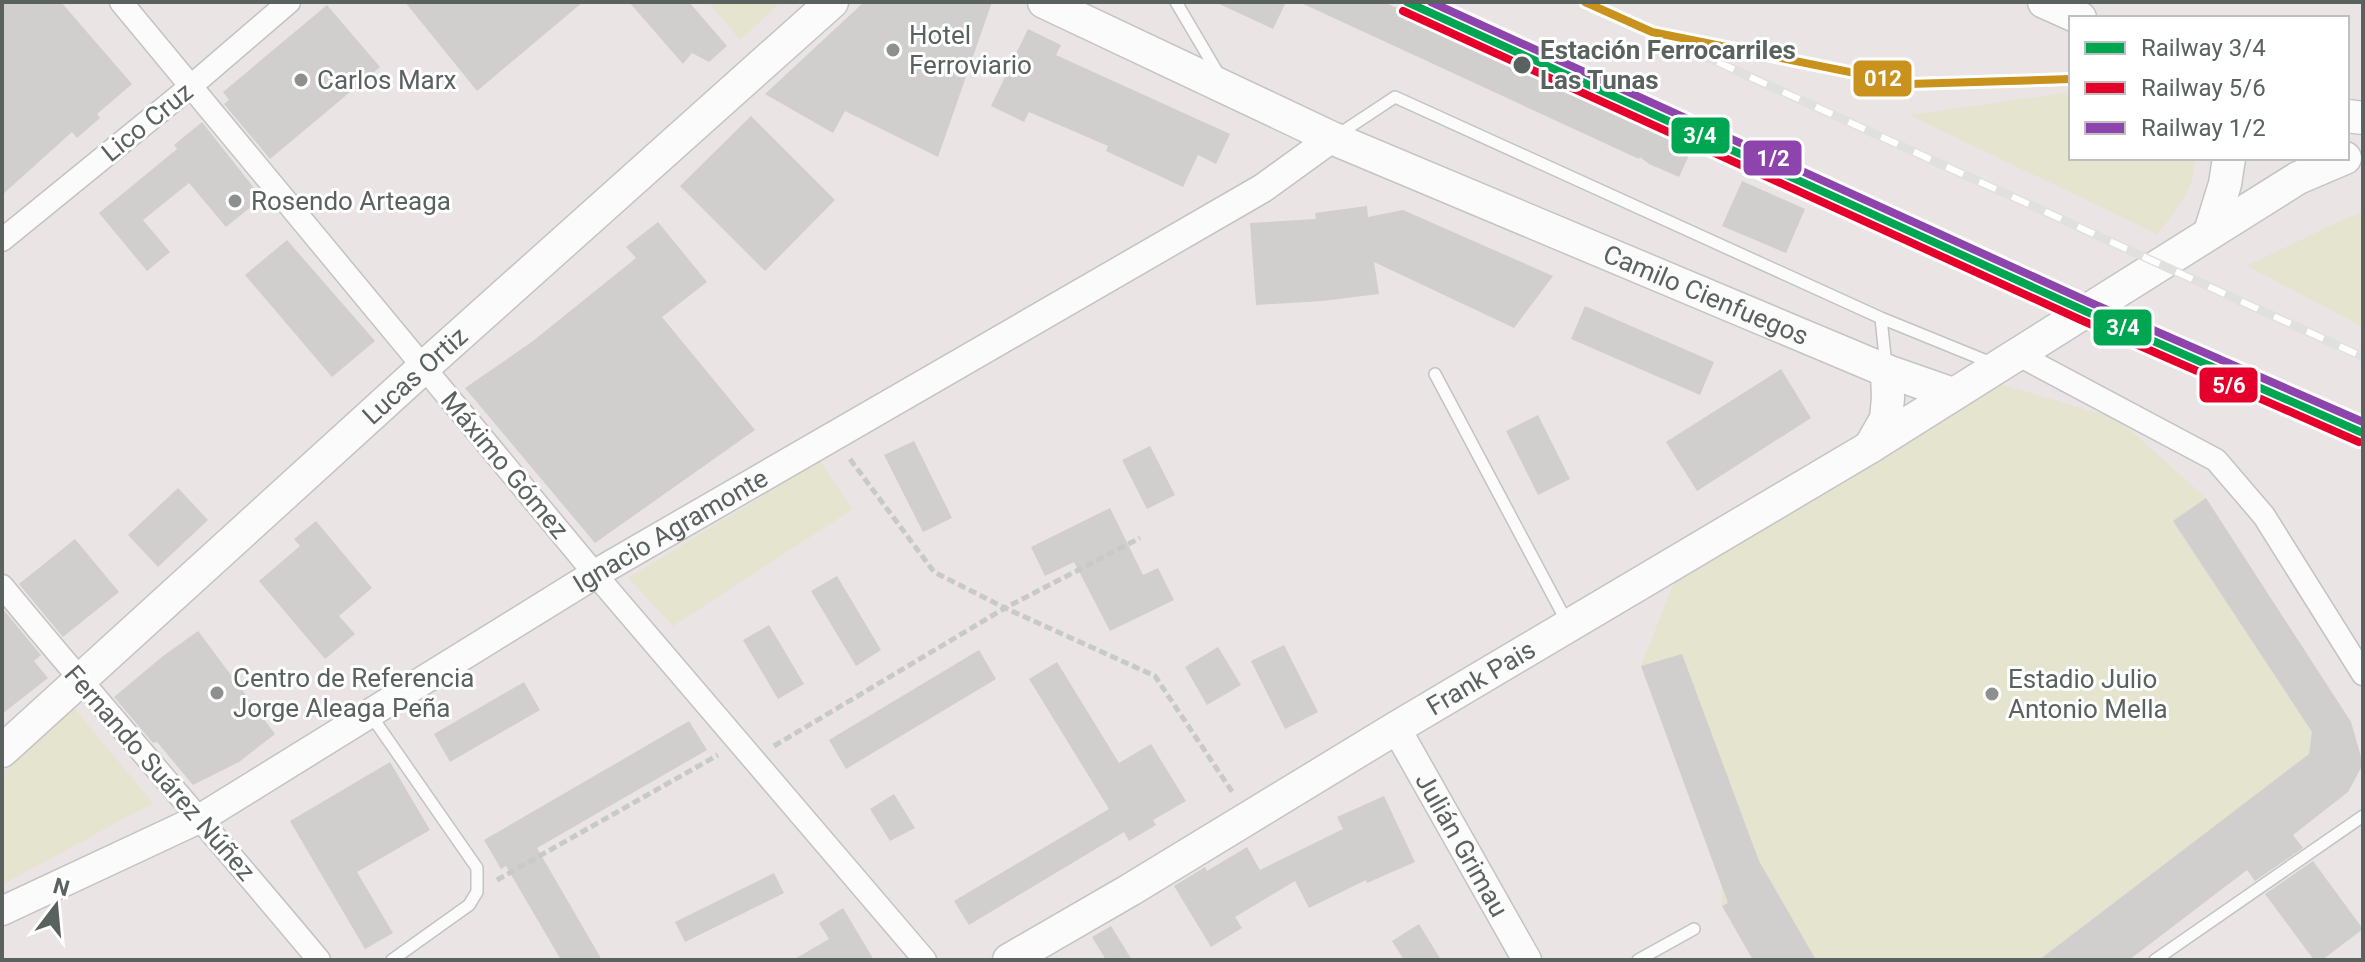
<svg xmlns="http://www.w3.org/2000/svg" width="2365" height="962" viewBox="0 0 2365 962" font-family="Roboto,sans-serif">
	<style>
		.green { fill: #e5e4cf }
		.building { fill: #d1cece }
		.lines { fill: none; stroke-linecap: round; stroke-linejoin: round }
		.service-casing { stroke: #c2c3c2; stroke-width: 14 }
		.minor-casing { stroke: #c2c3c2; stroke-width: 25 }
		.tertiary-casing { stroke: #c2c3c2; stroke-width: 31 }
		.secondary-casing { stroke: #c4c4c4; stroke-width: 35 }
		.path { stroke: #c7cac5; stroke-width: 5; stroke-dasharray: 8 4; stroke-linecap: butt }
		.service { stroke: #fcfbfb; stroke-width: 11 }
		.minor { stroke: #fcfbfb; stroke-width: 22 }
		.tertiary { stroke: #fcfbfb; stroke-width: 28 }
		.secondary { stroke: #fcfbfb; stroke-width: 32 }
		.rail-casing { stroke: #e0e0df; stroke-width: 9 }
		.rail { stroke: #fff; stroke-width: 6; stroke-dasharray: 18; stroke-linecap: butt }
		.rail-1-casing { stroke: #fff; stroke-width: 14 }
		.rail-2-casing { stroke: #fff; stroke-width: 14 }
		.rail-3-casing { stroke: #fff; stroke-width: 14 }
		.rail-4-casing { stroke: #fff; stroke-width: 14 }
		.rail-1 { stroke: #00a651; stroke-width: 8 }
		.rail-2 { stroke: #e4002b; stroke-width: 8 }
		.rail-3 { stroke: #8e44ad; stroke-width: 8 }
		.rail-4 { stroke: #c8921c; stroke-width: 8 }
		.poi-dot { fill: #8c908e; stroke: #fff; stroke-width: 3 }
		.stop-dot { fill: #5a625f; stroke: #fff; stroke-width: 3 }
		.labels { text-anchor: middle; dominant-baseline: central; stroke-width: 6; stroke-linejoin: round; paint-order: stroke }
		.poi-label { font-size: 26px; fill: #5a625f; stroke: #fff; text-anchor: start }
		.stop-label { font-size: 26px; font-weight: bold; fill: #5a625f; stroke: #fff; text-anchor: start }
		.street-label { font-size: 26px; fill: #5a625f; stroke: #fff }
		.line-badge { stroke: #fff; stroke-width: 3 }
		.badge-label { font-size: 22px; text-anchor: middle; font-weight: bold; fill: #fff }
	</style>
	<rect width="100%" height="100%" fill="#eae4e5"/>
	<path class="green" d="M708,2H781L740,40Z
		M2071,92V158H2194C2197,188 2175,213 2157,234L1909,115Z
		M2363,212V327L2247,266L2337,222Z
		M1996,383L2118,419L2206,498L2351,722L2363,764L2348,792L2129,960H1753L1722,906L1721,884L1641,666L1680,567Z
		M820,461L853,509L673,626L628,578Z
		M74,708L153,803L2,885V774Z"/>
	<path class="building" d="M2,2H61L132,84L97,114L100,118L77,138L72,132L2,195Z
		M405,2H583L477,91Z
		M629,2H689L727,46L709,62L692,53L683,64Z
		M864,2H992L938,157L845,111L833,133L765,94Z
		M1215,2H1286L1273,29Z
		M1299,2H1384L1694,144L1679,177L1649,164L1640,157L1639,159Z
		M327,5L380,67L270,159L224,104L229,100L223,92Z
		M1028,29L1061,45L1056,55L1230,134L1216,164L1198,155L1183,187L1106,151L1108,146L1029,112L1024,122L991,106Z
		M751,116L835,200L765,271L680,186Z
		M202,122L262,198L226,227L189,183L143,220L170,252L147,271L99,213L177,149L174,145Z
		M1742,181L1805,209L1786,253L1722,226Z
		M1367,206L1368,217L1403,210L1553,276L1514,328L1374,262L1379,294L1322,301L1256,305L1250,223L1316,219L1315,213Z
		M658,222L707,282L662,317L755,430L595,543L465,388L533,341L636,258L626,247Z
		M287,240L375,341L332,377L245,275Z
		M1585,306L1714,362L1700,395L1571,339Z
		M1781,369L1811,418L1697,491L1666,442Z
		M1538,415L1570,479L1538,495L1506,431Z
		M914,441L952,518L923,532L884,455Z
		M1150,446L1175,495L1147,509L1122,460Z
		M178,488L208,520L158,567L128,535Z
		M2206,498L2351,722L2363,764L2348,792L2293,835L2303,848L2255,881L2247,870L2129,960H2039L2309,754L2312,732L2173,521Z
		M1110,508L1143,575L1158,568L1174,600L1110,631L1074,562L1045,576L1031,547Z
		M316,521L372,588L339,616L355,634L325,659L259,581L300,546L294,539Z
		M75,539L119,592L63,637L19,584Z
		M837,576L881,650L856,666L811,591Z
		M2,608L41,655L34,661L48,678L2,714Z
		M769,625L804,684L778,699L743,640Z
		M198,631L275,734L239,762L193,785L157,742L153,743L114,697L163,656Z
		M1284,645L1318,712L1285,729L1251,661Z
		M1218,647L1241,685L1207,705L1185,667Z
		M979,650L996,679L846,769L829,740Z
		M1682,654L1759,861L1816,960H1753L1722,906L1728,903L1641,666Z
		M1057,662L1119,763L1151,744L1186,801L1153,820L1156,825L1129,841L1124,832L969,925L954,901L1109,809L1029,679Z
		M524,682L540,710L450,762L434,734Z
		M689,721L707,750L537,848L602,960H561L506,866L501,869L484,840Z
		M390,762L430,830L357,872L393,933L365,949L290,821Z
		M894,794L915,828L890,841L870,809Z
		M1384,796L1415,862L1367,883L1366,880L1309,908L1295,881L1235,917L1242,928L1211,947L1174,886L1205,867L1207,871L1247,847L1260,870L1343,829L1337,817Z
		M2313,861L2363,929L2322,960H2314L2265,894Z
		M774,873L784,893L685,942L675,922Z
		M843,908L874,960H793L829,939L819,923Z
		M1419,924L1441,960H1404L1392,941Z
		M1111,926L1132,960H1106L1092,937Z"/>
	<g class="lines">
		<g class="service-casing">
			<path id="service" d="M1176,2L1219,75
				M1336,136L1395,97L1881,318L1994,364
				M1881,318L1886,366
				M1435,374L1568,624
				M370,714L477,868V892L469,905L392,960
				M1638,960L1694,929
				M2155,960L2363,816"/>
		</g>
		<g class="minor-casing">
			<path id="minor" d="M121,2L595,574L925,960
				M2,240L190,87L289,2
				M2017,354L2216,460L2264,516L2363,674
				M2,586C106,712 214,834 319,960"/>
		</g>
		<g class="tertiary-casing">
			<g id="tertiary">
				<path id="s1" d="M1396,728L1527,960"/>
				<path id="s2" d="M2,911L201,818L595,574L1263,188L1332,138"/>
			</g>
		</g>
		<g class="secondary-casing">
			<g id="secondary">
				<path id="s3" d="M1044,2L1332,138L1887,371L1953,394"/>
				<path d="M2044,2L2080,18"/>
				<path d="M2347,116L2363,118"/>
				<path d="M2210,232L2225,184L2229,158"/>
				<path d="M1870,447L1886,419L1888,398L1887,371"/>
				<path id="s4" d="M2,751L424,367L832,2"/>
				<path id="s5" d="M1009,960L1130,890L1396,728L1870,447L2298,178L2345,158"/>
			</g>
		</g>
		<path class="path" d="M850,459L934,572L1005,608L1155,676L1233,793
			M774,746L1005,608L1140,538
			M497,880L718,755"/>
		<use href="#service" class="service"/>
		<use href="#minor" class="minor"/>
		<use href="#tertiary" class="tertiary"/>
		<use href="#secondary" class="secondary"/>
		<g class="rail-casing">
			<path id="rail" d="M1652,32L2363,357"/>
		</g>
		<use href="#rail" class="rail"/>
		<g class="rail-1-casing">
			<path id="rail-1" d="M1407,2L2085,311L2363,433"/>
		</g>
		<g class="rail-2-casing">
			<path id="rail-2" d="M1403,11L2081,320L2359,442"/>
		</g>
		<g class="rail-3-casing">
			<path id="rail-3" d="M1431,2L2089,302L2363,422"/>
		</g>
		<g class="rail-4-casing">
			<path id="rail-4" d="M1585,2L1652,32L1909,84L2071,79"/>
		</g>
		<use href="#rail-1" class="rail-1"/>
		<use href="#rail-2" class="rail-2"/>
		<use href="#rail-3" class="rail-3"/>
		<use href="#rail-4" class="rail-4"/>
	</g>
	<g class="poi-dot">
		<circle cx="893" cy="50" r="8"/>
		<circle cx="301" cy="80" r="8"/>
		<circle cx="235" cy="201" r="8"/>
		<circle cx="217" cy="693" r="8"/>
		<circle cx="1992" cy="694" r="8"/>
	</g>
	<circle class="stop-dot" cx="1522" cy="65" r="10"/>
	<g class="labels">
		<g class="poi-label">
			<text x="909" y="35">Hotel<tspan x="909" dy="30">Ferroviario</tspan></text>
			<text x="317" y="80">Carlos Marx</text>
			<text x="251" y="201">Rosendo Arteaga</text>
			<text x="233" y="678">Centro de Referencia<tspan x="233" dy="30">Jorge Aleaga Peña</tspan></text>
			<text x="2008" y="679">Estadio Julio<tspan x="2008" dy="30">Antonio Mella</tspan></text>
		</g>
		<g class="stop-label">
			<text x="1540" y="50">Estación Ferrocarriles<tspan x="1540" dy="30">Las Tunas</tspan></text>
		</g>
		<g class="street-label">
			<text transform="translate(147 122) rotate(-39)">Lico Cruz</text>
			<text stroke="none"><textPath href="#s3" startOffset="724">Camilo Cienfuegos</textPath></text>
			<text stroke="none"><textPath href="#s4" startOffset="558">Lucas Ortiz</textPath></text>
			<text transform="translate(505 465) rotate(50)">Máximo Gómez</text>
			<text stroke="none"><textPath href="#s2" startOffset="770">Ignacio Agramonte</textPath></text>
			<text stroke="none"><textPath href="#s5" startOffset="550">Frank Pais</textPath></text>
			<text transform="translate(160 773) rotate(49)">Fernando Suárez Núñez</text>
			<text stroke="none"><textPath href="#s1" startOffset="134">Julián Grimau</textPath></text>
		</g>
	</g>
	<g class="line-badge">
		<rect x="1852" y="59" width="61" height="39" rx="8" fill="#c8921c"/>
		<rect x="1670" y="116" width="61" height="39" rx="8" fill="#00a651"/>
		<rect x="1742" y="139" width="61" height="38" rx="8" fill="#8e44ad"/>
		<rect x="2092" y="308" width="61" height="39" rx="8" fill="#00a651"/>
		<rect x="2198" y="366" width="61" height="38" rx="8" fill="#e4002b"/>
	</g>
	<g class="badge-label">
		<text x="1883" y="86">012</text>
		<text x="1700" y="143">3/4</text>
		<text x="1773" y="166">1/2</text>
		<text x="2123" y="335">3/4</text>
		<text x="2229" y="393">5/6</text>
	</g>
	<rect width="2365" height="962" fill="none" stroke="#5a625f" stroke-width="8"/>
	<rect x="2069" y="16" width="280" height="144" fill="#ffffff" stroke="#bdc0bf" stroke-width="2"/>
	<rect x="2085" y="42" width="40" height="12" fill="#00a651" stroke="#bdc0bf" stroke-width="2"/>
	<text x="2141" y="56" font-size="24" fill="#5a625f">Railway 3/4</text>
	<rect x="2085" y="82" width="40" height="12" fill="#e4002b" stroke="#bdc0bf" stroke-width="2"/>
	<text x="2141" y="96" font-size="24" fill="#5a625f">Railway 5/6</text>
	<rect x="2085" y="122" width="40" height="12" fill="#8e44ad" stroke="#bdc0bf" stroke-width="2"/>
	<text x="2141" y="136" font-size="24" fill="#5a625f">Railway 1/2</text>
	<g transform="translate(56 906) rotate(16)" stroke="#ffffff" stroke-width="6" paint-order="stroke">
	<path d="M0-6L14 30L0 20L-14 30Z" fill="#5a625f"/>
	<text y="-12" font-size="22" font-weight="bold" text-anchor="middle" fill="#5a625f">N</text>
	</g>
</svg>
